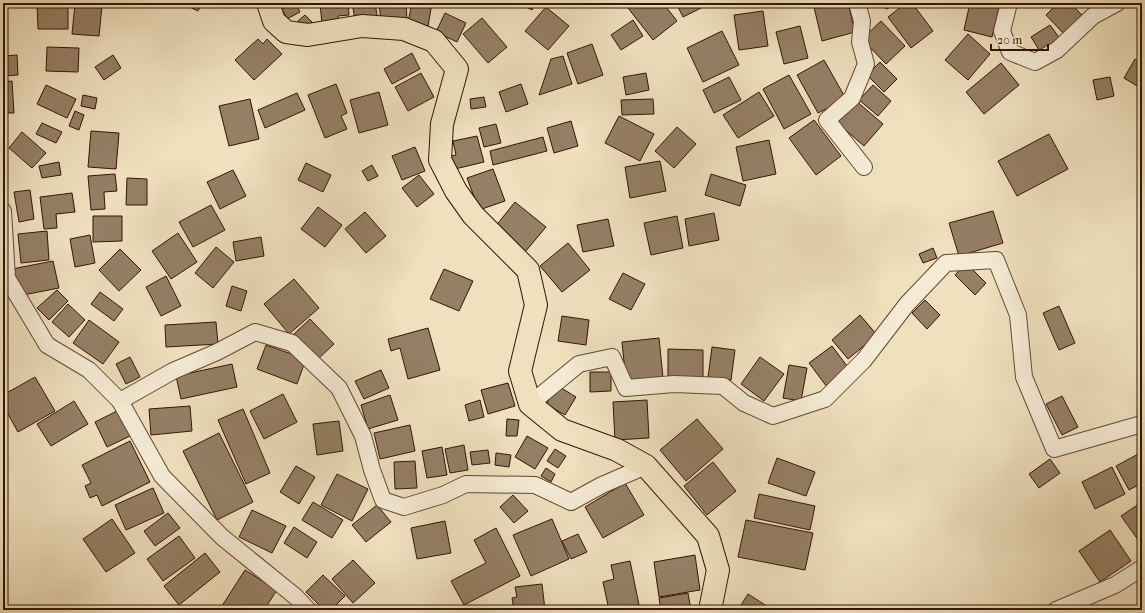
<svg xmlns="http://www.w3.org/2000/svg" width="1145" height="613" viewBox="0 0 1145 613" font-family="'IM FELL French Canon',serif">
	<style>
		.building { fill: #957f65; stroke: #331505 }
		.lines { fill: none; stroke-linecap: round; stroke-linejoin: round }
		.street-casing { stroke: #624833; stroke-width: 18 }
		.primary-casing { stroke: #331505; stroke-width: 24 }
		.street { stroke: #f5ebd5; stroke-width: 16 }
		.primary { stroke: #efe0be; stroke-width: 22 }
	</style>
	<rect width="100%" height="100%" fill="#efe0be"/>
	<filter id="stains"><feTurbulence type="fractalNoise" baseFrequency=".005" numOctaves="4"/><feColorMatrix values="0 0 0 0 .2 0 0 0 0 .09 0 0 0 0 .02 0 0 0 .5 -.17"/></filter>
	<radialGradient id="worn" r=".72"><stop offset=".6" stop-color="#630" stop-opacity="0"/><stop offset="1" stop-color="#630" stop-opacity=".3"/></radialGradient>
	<path class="building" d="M181,3H202L198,11Z
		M295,3L300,12L287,19L282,9Z
		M320,3H348L349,15L338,16V23L322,24Z
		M352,3H375L378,21L356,25Z
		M379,3H406L407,20L381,22Z
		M412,3H432L428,26L408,22Z
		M518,3H535L532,10Z
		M635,3H663L677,21L653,40L628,8Z
		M676,3H706L707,5L683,17Z
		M813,3H848L855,32L822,41Z
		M883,3H900L886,9Z
		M906,3H912L933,31L911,48L888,17Z
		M970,3H981L999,7L992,37L964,30Z
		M1058,3H1070L1083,16L1064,34L1046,15Z
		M75,4L102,6L99,36L72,34Z
		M37,5H68V29H38Z
		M546,7L569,26L548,50L525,31Z
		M763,11L768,46L739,50L734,15Z
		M445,13L466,23L457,42L436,32Z
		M305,15L312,22L306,29L298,21Z
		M482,18L507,47L488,63L463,34Z
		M633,20L643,36L621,50L611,35Z
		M881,21L905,46L886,64L862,39Z
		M1050,25L1061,40L1041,53L1031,37Z
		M800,26L808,58L784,64L776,32Z
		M722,31L739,65L703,82L687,48Z
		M968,34L990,54L968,80L945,60Z
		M258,39L263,44L267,39L282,54L254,80L235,60Z
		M592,44L603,75L578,84L567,53Z
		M47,47L79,48L78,72L46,71Z
		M412,53L420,69L392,84L384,69Z
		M17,55L18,75L3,76V56Z
		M113,55L121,68L104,80L95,67Z
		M563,56L572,84L539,95L551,59Z
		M1135,59L1142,64V89L1124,78Z
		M824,60L846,99L818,113L797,75Z
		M880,62L897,79L884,92L867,75Z
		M1001,63L1019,85L984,114L966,92Z
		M421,73L434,97L408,111L395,87Z
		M646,73L649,90L626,95L623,77Z
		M789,75L811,114L784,129L763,89Z
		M729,77L741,100L714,113L703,90Z
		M1110,77L1114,96L1097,100L1093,80Z
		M12,81L14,113H3V82Z
		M336,84L347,113L341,116L347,129L325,138L308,95Z
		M521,84L528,104L506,112L499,92Z
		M46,85L76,99L67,118L37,104Z
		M873,85L891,101L878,116L859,100Z
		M379,92L388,125L359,133L350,100Z
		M759,92L774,116L738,138L723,115Z
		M297,93L305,110L265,128L258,110Z
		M83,95L97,98L95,109L81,106Z
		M484,97L486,107L471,109L470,99Z
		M250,99L259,139L229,146L219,106Z
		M653,99L654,114L622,115L621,100Z
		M854,99L883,124L864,146L835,121Z
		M75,111L84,115L79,130L69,126Z
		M619,116L654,134L640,161L605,143Z
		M814,120L841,156L816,175L789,138Z
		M571,121L578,146L554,153L547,128Z
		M42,123L62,132L56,143L36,134Z
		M496,124L501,143L484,147L479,128Z
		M677,127L696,144L674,168L655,151Z
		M91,131L119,133L116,169L88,167Z
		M22,132L46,153L32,168L9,148Z
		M1049,134L1068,169L1017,196L998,161Z
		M477,136L484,162L455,169L451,156L456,155L453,141Z
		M543,137L547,151L493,165L490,151Z
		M769,140L776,174L743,181L736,147Z
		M415,147L425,171L402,180L392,156Z
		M660,161L666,191L630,198L625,167Z
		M59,162L61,175L42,178L39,166Z
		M306,163L331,175L323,192L298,180Z
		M372,165L378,176L368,181L362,171Z
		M493,169L505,201L479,210L467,178Z
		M233,170L246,196L220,209L207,182Z
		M115,174L117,191L104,192L105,209L91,210L88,176Z
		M711,174L746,185L740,206L705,195Z
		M419,175L434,194L417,207L402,188Z
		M127,178L147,179V205H126Z
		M30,190L34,219L19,222L14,192Z
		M72,193L75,212L56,214L57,228L44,229L40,197Z
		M515,202L546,227L525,252L495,227Z
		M211,205L225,230L193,247L179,222Z
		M318,207L342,225L325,247L301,229Z
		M993,211L1003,243L959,256L949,223Z
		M365,212L386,236L366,253L345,229Z
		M714,213L719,240L689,246L685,219Z
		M93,216H122V241L93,242Z
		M677,216L683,248L651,255L644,223Z
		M608,219L614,246L583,252L577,225Z
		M47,231L49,260L21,263L18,234Z
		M178,233L197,262L171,279L152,251Z
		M90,235L95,263L75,267L70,239Z
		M261,237L264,256L236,261L233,242Z
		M568,243L590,270L562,292L540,266Z
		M216,247L234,262L213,288L195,273Z
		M933,248L937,258L923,263L919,254Z
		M120,249L141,270L119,291L99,270Z
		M53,261L59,288L18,296L12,269Z
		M966,263L986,283L975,295L955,275Z
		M444,269L473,281L459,311L430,299Z
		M623,273L645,284L631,310L609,299Z
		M166,276L181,306L161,316L146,287Z
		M294,279L319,308L289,334L264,304Z
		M232,286L247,291L241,311L226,306Z
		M57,290L68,301L49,320L37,308Z
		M100,292L123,309L114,321L91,304Z
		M925,300L940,315L927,329L912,313Z
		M68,304L85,320L69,337L52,322Z
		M1059,306L1075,343L1059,350L1043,313Z
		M860,315L877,335L848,359L832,340Z
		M562,316L589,320L586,345L558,341Z
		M310,319L334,344L318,359L294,334Z
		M89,320L119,342L103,364L73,343Z
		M216,322L218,344L166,347L165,325Z
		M428,328L440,370L408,379L400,348L391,351L388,339Z
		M659,338L663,378L626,382L622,342Z
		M266,345L306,359L297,384L257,369Z
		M832,346L850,370L827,387L809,363Z
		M712,347L735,350L731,380L708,377Z
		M668,349L703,350V378H668Z
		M130,357L140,377L126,384L116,364Z
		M760,357L784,374L764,401L741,384Z
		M232,364L237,387L181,399L176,376Z
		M789,365L807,368L801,401L783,398Z
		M381,370L389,388L364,399L355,381Z
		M590,372H611V391L590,392Z
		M35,377L55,411L18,432L3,405V395Z
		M508,383L515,406L488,414L481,390Z
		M558,386L576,397L565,415L546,404Z
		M283,394L297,422L264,439L250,411Z
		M390,395L398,420L368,429L361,405Z
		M1062,396L1078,427L1062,435L1046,404Z
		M480,400L484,417L469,421L465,405Z
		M647,400L649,438L615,440L613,402Z
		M74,401L88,424L51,446L37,424Z
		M190,406L192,431L151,435L149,409Z
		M243,409L270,473L246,484L218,420Z
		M117,411L130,436L107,447L95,422Z
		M507,419L519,420L517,436H506Z
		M697,419L723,449L686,481L660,450Z
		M339,421L343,451L317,455L313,424Z
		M410,425L415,451L380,459L374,433Z
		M219,433L253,502L217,520L183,451Z
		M527,436L548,448L535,469L515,457Z
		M130,441L150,482L102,506L97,495L90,498L85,486L91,483L82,465Z
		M464,445L468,470L450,473L445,449Z
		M442,447L447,475L427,478L422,451Z
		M555,449L566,456L558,468L547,461Z
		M488,450L490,463L472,465L470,452Z
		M1142,452V483L1129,490L1116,466Z
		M496,453L511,455L509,467L495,465Z
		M777,458L815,472L806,496L768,483Z
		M1050,459L1060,473L1039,488L1029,474Z
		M415,461L417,488L395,489L394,462Z
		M713,462L736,491L707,515L684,486Z
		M296,466L315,477L299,504L280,492Z
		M1112,467L1125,494L1095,509L1082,482Z
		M546,468L555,474L551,482L541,476Z
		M337,474L368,489L352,521L321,505Z
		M625,483L644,515L603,538L585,507Z
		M153,488L164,513L126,530L115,505Z
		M759,494L815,506L810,530L754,518Z
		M513,495L528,511L514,523L500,507Z
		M313,502L343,520L332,538L302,520Z
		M1142,502V543L1141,544L1121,516Z
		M377,505L391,522L366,542L352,525Z
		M252,510L286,526L272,553L239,537Z
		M168,513L180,528L155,546L144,531Z
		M112,519L135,553L106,572L83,539Z
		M552,519L569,559L531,576L513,535Z
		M746,520L813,533L805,570L738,557Z
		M445,521L451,553L417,559L411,528Z
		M294,527L317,542L307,558L284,543Z
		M496,528L520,576L464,605L451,581L486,563L474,540Z
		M1110,530L1131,561L1100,582L1079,551Z
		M578,534L587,552L571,559L562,541Z
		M179,536L195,558L163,581L147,559Z
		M205,553L220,572L179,605L164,586Z
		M695,555L700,590L659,597L654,562Z
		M353,560L375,583L353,603L332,579Z
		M630,561L639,605L609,610L603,582L614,579L611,565Z
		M245,570L277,590L264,610H221L220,609Z
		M323,575L345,596L331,610H324L306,592Z
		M542,584L545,610H514L512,598L517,597L515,587Z
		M688,593L691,610H661L659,598Z
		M748,594L773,610H738Z"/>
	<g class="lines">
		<g class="street-casing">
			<path id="street" d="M857,3L862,21L860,42L866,64L852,98L827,120L864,167
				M1009,3L1002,31L1010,52L1035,62L1057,50L1093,16L1117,3
				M3,211L7,278L47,345L89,370L120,401L162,476L222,537L296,597L308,610
				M120,401L173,371L217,352L255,332L292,343L339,388L363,436L372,470L383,500L404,507L443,495L466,484L535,485L571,502L602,485L646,466
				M530,404L579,364L612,357L626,388L674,384L723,386L744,403L773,416L825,399L864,360L907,304L946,263L996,260L1018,315L1024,377L1054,449L1142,424
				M1056,610L1115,585L1142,568"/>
		</g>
		<g class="primary-casing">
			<path id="primary" d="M268,3L274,21L286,32L308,35L362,26L404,29L434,41L457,69L442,124L440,160L456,191L473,215L528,270L536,305L520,371L530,404L562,430L617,450L646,466L708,536L718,570L710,610"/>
		</g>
		<use href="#street" class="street"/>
		<use href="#primary" class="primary"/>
	</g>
	<rect width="1145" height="613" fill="none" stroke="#efe0be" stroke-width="16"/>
	<rect x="4" y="4" width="1137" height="605" fill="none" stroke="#331505" stroke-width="2"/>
	<rect x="8" y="8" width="1129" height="597" fill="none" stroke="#331505"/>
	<path d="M991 44v6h57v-6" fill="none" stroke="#331505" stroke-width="2"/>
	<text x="997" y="44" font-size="12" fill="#331505" stroke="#f5ebd5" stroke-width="3" paint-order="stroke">20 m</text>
	<rect width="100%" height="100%" filter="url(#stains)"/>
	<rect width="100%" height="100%" fill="url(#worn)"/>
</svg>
